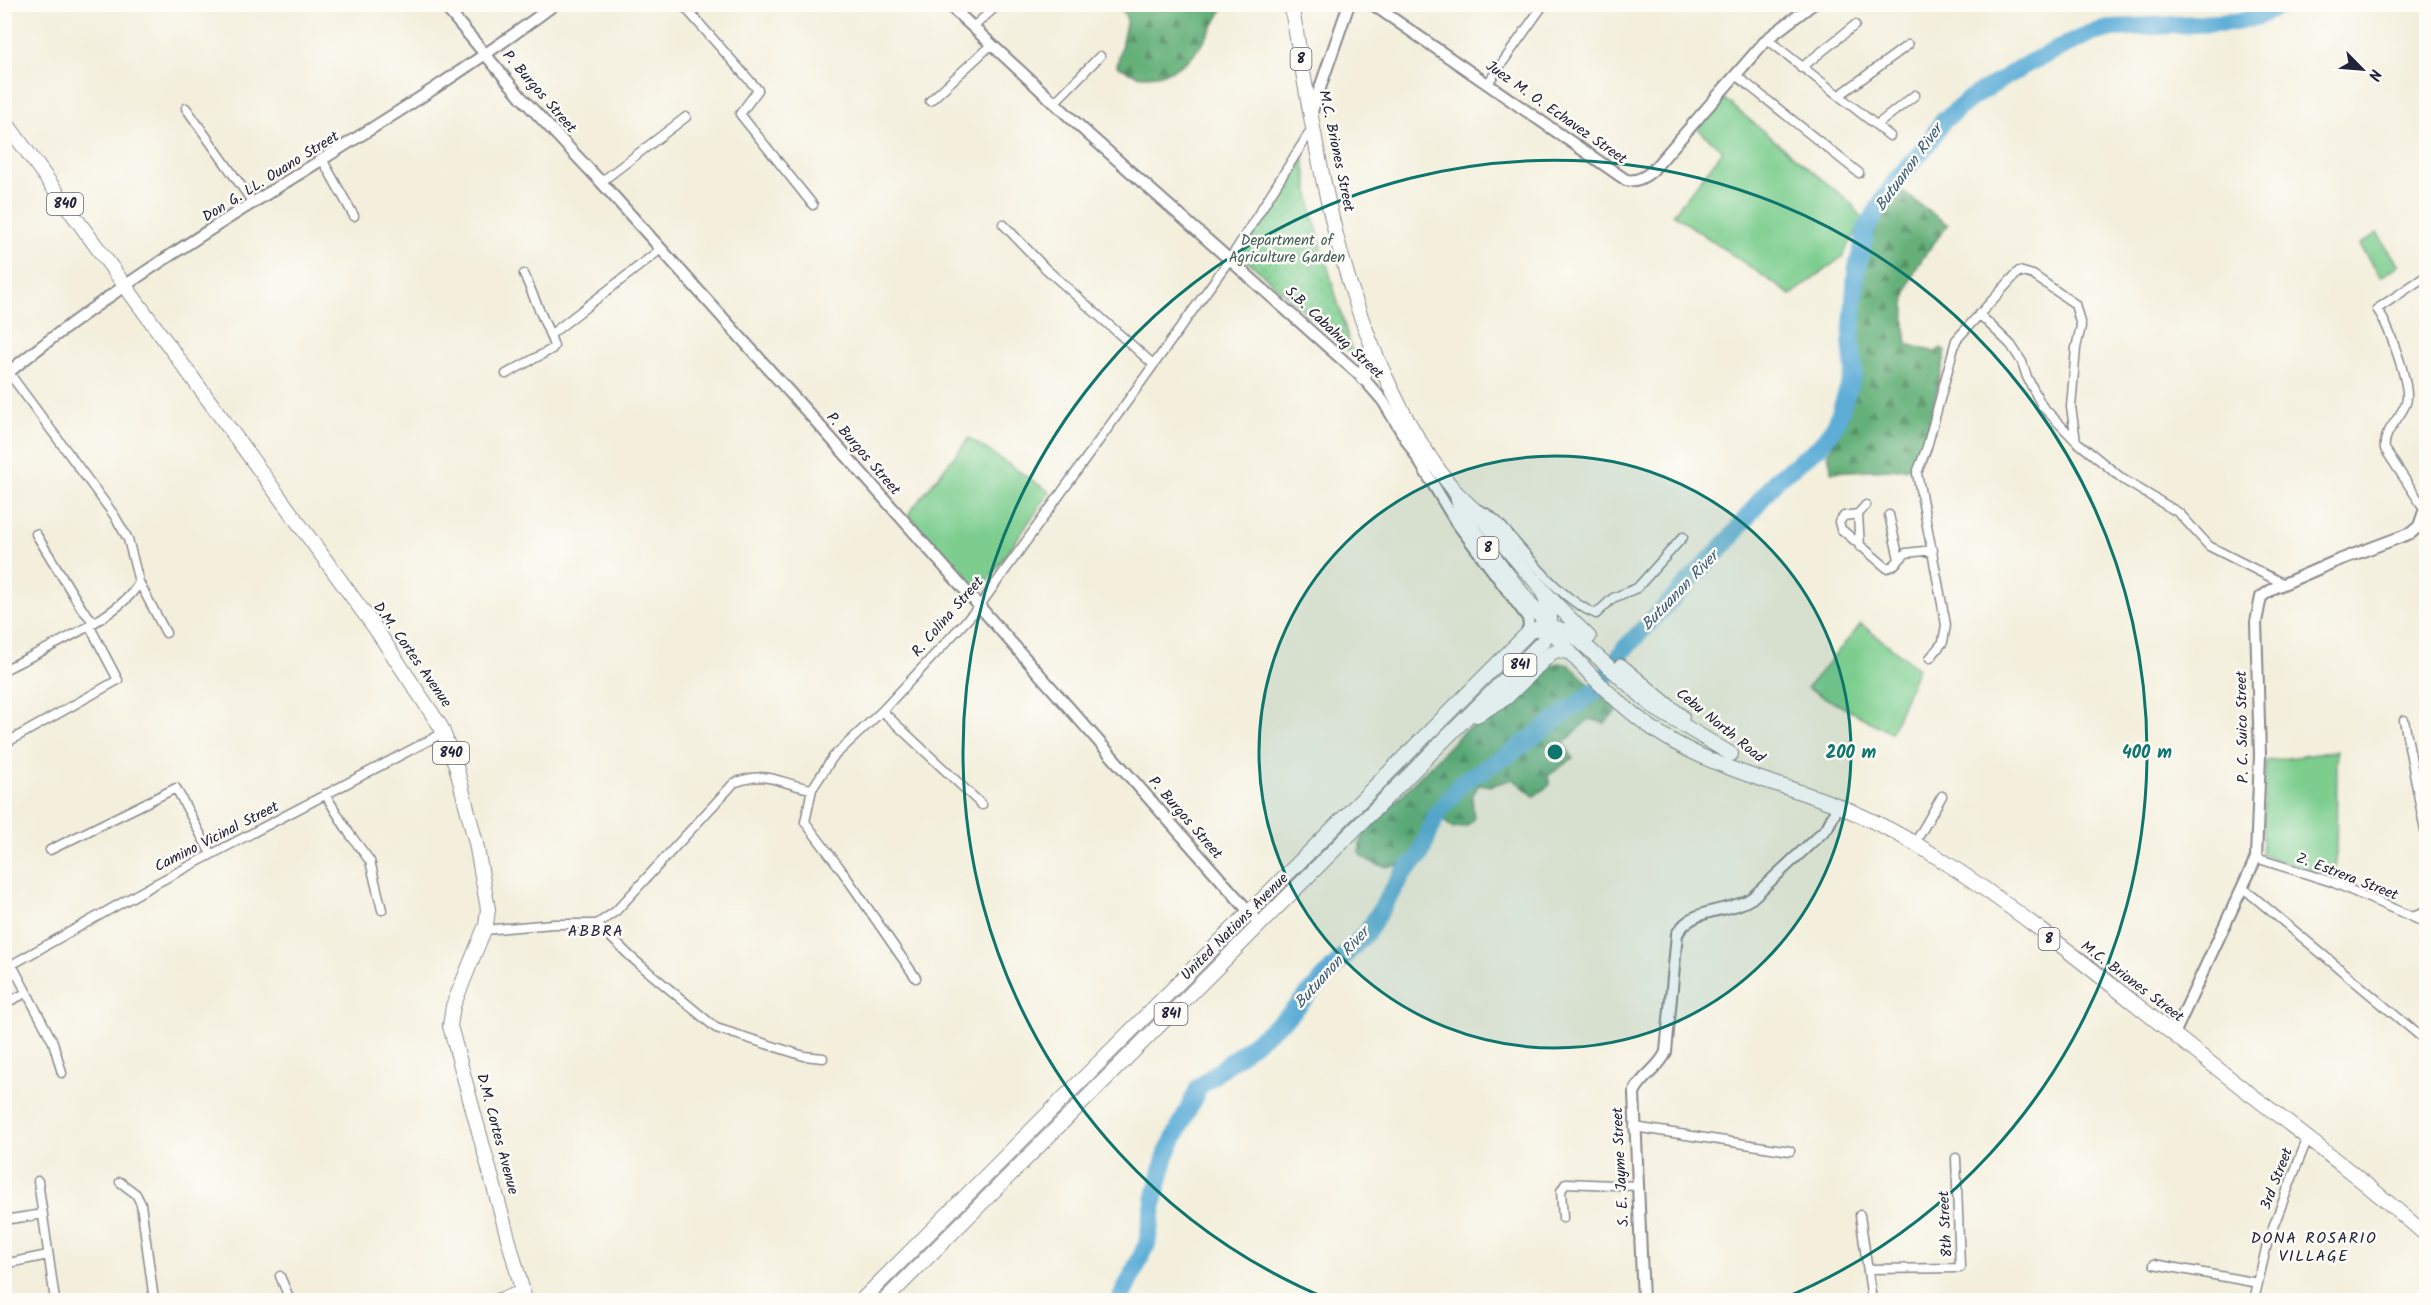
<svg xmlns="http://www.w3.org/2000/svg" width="2431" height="1305" viewBox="0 0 2431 1305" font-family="Kalam,sans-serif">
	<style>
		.grass { fill: #7ccd8e; stroke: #4f7864; stroke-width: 1.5 }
		.forest { fill: url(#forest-firs); stroke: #44695a; stroke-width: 1.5 }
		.garden { fill: url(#garden-dots); stroke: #4f7864; stroke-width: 1.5 }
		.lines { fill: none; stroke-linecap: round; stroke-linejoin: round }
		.river { stroke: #5dadd7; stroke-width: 18 }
		.minor-casing { stroke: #8a888c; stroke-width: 11 }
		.tertiary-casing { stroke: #8a888c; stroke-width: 14 }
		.primary-casing { stroke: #8a888c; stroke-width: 16 }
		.trunk-casing { stroke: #8a888c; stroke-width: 16 }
		.minor { stroke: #fff; stroke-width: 8 }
		.tertiary { stroke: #fff; stroke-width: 10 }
		.primary { stroke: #fff; stroke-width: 14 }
		.trunk { stroke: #fff; stroke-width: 14 }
		.ring { fill: none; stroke: #0f766e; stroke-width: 3 }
		.labels { text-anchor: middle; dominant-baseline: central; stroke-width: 5; stroke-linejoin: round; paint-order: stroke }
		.shield { fill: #fdfcf7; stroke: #646373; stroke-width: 1.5 }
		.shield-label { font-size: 14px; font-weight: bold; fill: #22223b }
		.street-label { font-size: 15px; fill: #22223b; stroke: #fdfcf7 }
		.park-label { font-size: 15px; fill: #425e58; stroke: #fdfcf7 }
		.water-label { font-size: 16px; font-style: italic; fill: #3a5a79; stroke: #fdfcf7 }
		.neighbourhood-label { font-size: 16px; letter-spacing: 1.5px; fill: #22223b; stroke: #fdfcf7 }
		.centre { fill: #0f766e; stroke: #fdfcf7; stroke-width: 3 }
		.ring-label { font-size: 18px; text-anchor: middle; font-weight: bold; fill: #0f766e; stroke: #fdfcf7; stroke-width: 5; stroke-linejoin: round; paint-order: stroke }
	</style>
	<defs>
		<pattern id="forest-firs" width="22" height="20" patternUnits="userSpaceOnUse" patternTransform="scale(1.5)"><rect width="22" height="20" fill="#65b079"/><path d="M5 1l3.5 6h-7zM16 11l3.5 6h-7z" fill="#538f64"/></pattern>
		<pattern id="garden-dots" width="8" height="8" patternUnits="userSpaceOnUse" patternTransform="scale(1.5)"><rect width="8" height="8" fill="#7ccd8e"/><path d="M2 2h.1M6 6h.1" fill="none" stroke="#6bb07b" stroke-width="1.8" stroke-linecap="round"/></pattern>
	</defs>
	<rect width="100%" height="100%" fill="#fdfcf7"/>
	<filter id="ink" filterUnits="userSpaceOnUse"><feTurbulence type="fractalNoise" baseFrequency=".0167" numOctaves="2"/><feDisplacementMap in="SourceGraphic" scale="12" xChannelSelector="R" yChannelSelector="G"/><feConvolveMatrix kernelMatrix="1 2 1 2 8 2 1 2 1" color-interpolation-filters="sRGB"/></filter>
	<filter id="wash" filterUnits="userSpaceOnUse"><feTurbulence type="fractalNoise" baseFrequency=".008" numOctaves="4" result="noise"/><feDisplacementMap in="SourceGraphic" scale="24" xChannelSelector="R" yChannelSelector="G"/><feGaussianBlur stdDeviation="1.35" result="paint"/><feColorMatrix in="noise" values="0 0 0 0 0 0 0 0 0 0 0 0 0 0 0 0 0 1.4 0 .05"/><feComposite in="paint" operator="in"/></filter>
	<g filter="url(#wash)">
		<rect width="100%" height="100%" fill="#f3efdc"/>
		<path class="grass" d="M1723,98L1851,203L1863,220L1842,257L1791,295L1673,214L1723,151L1697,128Z
			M2377,233L2399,265L2381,277L2359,245Z
			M969,438L1050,492L979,593L908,514Z
			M1861,624L1918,668L1891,733L1807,688Z
			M2337,751L2336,879L2262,855L2266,761Z"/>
		<path class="forest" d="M1119,5H1225C1205,40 1190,76 1143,76C1135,76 1124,69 1117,66L1127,19Z
			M1903,192L1948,225C1914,269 1898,284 1907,344L1935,352L1941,348L1946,351L1929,425L1912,468L1832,472L1828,454C1842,427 1855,404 1859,373C1861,361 1856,348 1856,336C1857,284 1859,226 1903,192Z
			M1559,663L1569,665L1617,710L1605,723L1589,719L1564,743L1573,758L1548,776L1550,785L1534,796L1513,779L1490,786L1479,784L1472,797L1474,819L1467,826L1452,828L1443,820L1435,821C1429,830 1416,855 1408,860C1391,871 1374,867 1360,854V844L1364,834L1464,731L1495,718L1542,669Z"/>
		<path class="garden" d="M1303,155L1313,216L1353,355L1241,255Z"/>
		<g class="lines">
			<path class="river" d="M1120,1300L1147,1244L1155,1196L1166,1155L1199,1087L1289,1015L1368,931L1403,873L1419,857L1437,814L1463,781L1508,755L1598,689L1625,648L1728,541L1777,479L1819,447L1836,424L1854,372L1851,341L1856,272L1867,227L1895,181L1924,149L1943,121L1971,98L2029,63L2089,34L2113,28L2236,22L2259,16L2282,4"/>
		</g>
	</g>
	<g filter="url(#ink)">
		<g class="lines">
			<g class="minor-casing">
				<path id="minor" d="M682,4L758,90L740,114L813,205
					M973,27L999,4
					M1767,39L1890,136
					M1801,68L1855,25
					M1737,76L1859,173
					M1488,83L1544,4
					M1840,95L1908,45
					M930,101L992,44
					M1054,103L1100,56
					M186,108L254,204
					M1878,124L1915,95
					M323,161L354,216
					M601,182L686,117
					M1003,224L1045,268L1153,364
					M524,274L550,335L661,249
					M1979,314L2011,345L2022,362L2027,377L2042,406L2076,441L2124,480L2179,513L2209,546L2284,584
					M506,374L552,349L554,346L550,335
					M1478,509C1495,515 1504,529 1516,543C1538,568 1564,601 1596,614L1613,598L1637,588L1683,537
					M2425,510L2385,449C2382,432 2401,418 2406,403C2412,387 2388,324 2377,309L2426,276
					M1858,514L1844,516L1839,522L1841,529L1887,568L1893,566L1906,553L1933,550
					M1889,515L1899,559
					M36,534L82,609L94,622
					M1860,547L1858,514L1866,505
					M139,582L166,633
					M1930,658L1943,642L1946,625L1917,473L1927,447L1956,340L2019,271L2033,275L2075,304L2081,326L2076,348L2071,407L2076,441
					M4,670C38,652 125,615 139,582L128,539L114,515L9,373
					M882,711L982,805
					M2404,720L2426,836
					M4,744L118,680L89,625
					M812,789L833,757L882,711L978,608L1230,259L1313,127
					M812,789L805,822L840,868L916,978
					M325,794L349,833L370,861L382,910
					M1915,843L1942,796
					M50,850L176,788L211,854
					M2256,858L2332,882L2426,923
					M2242,887L2426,1041
					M4,892L5,894
					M2412,917L2426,912
					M597,924L632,958L716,1028L804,1056L823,1058
					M484,930L553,924H597L616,911L734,783C769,769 779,784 812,789
					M12,965L53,1042L62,1073
					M4,969L157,883L443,733
					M4,1004L26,993
					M1634,1127L1790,1151
					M38,1181L55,1300
					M120,1182L136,1194L141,1204L154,1300
					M1860,1215L1872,1300
					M1563,1218L1561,1191L1566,1183L1637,1186
					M4,1220L43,1214
					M4,1264L48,1255
					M2154,1264L2258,1283
					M1868,1269L1960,1268L1956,1158
					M280,1276L290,1300
					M493,1300L522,1289
					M2254,1300L2268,1240L2308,1137"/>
			</g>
			<g class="tertiary-casing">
				<path id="tertiary" d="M443,4L521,97L601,182L828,435L1260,924
					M948,4L1088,134L1363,378L1383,401L1454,519L1528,618L1529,626L1525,636
					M1372,4L1626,180C1636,182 1644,178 1652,171L1767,39L1813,4
					M1311,114L1349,4
					M4,376C175,235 378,138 555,4
					M2174,1034L2256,858L2260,755L2256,622L2261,597L2274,588L2334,562L2411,533L2419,526L2426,506
					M1643,1300L1634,1093C1641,1076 1659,1069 1666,1052L1677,934C1693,906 1728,914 1752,898L1827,828L1838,806"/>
			</g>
			<g class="primary-casing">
				<path id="primary" d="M1291,4C1306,86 1318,169 1340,250C1361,330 1401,425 1454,490C1463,500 1474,508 1483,519C1516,561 1550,600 1589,637
					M1363,378L1372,345
					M1456,492L1462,515C1522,591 1589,694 1674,742C1726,772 1783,784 1839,806C1873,820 1906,837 1937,857C2026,914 2108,983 2191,1048C2270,1110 2351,1169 2426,1235
					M1621,666L1682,717
					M1477,715L1506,698L1551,653L1558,650L1571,653
					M862,1300L1531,630L1550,626L1571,633L1656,709L1731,754
					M885,1300L1542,642C1555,626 1550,606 1541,589"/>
			</g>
			<g class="trunk-casing">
				<path id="trunk" d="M4,120L375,628L441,727L456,766L476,843L488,909L486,925L453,1006L450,1026L525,1300"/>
			</g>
			<use href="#minor" class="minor"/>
			<use href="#tertiary" class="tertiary"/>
			<use href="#primary" class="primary"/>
			<use href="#trunk" class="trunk"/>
		</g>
	</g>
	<circle cx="1555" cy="752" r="296" fill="#0f766e" fill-opacity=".12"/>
	<g class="ring">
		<circle cx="1555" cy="752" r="296"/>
		<path d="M1328 1299A592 592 0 1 1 1782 1299"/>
	</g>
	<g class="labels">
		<g class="shield">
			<rect x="1290.5" y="48" width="21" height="22" rx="4.5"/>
			<rect x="47" y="193" width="36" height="22" rx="4.5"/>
			<rect x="1477.5" y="537" width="21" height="22" rx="4.5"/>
			<rect x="1503.5" y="654" width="33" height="22" rx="4.5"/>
			<rect x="433" y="742" width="36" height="22" rx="4.5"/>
			<rect x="2038.5" y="928" width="21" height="22" rx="4.5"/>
			<rect x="1154.5" y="1003" width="33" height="22" rx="4.5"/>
		</g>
		<g class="shield-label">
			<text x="1301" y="59">8</text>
			<text x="65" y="204">840</text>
			<text x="1488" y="548">8</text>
			<text x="1520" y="665">841</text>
			<text x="451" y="753">840</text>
			<text x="2049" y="939">8</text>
			<text x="1171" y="1014">841</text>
		</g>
		<g class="street-label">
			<text transform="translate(539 92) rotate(49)">P. Burgos Street</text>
			<text transform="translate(1556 113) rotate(35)">Juez M. O. Echavez Street</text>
			<text transform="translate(1336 151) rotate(78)">M.C. Briones Street</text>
			<text transform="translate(271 177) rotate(-32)">Don G. LL. Ouano Street</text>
			<text transform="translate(1334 333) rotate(43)">S.B. Cabahug Street</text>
			<text transform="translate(863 454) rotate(49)">P. Burgos Street</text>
			<text transform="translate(948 617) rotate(-49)">R. Colina Street</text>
			<text transform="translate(412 655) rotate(55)">D.M. Cortes Avenue</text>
			<text transform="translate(1720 726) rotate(39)">Cebu North Road</text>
			<text transform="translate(2243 727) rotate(-91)">P. C. Suico Street</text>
			<text transform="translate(1185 818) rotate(49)">P. Burgos Street</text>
			<text transform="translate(217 837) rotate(-27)">Camino Vicinal Street</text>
			<text transform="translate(2347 877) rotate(21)">Z. Estrera Street</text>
			<text transform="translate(1235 927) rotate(-45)">United Nations Avenue</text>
			<text transform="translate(2132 982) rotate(37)">M.C. Briones Street</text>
			<text transform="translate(497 1134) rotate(75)">D.M. Cortes Avenue</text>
			<text transform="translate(1621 1167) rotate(-93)">S. E. Jayme Street</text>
			<text transform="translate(2277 1179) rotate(-69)">3rd Street</text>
			<text transform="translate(1946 1224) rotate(-93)">8th Street</text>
		</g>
		<g class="park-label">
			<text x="1287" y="241">Department of<tspan x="1287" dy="17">Agriculture Garden</tspan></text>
		</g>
		<g class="water-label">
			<text transform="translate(1909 168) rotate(-54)">Butuanon River</text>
			<text transform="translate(1680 591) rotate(-46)">Butuanon River</text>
			<text transform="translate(1332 968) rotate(-48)">Butuanon River</text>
		</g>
		<g class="neighbourhood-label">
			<text x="596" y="931">ABBRA</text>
			<text x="2314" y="1238">DONA ROSARIO<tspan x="2314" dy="18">VILLAGE</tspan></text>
		</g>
	</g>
	<circle cx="1555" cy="752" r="9" class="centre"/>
	<g class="ring-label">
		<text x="1851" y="758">200 m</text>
		<text x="2147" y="758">400 m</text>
	</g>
	<rect width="2431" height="1305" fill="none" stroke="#fdfcf7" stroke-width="24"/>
	<g transform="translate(2362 69) rotate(115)" stroke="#fdfcf7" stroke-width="4.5" paint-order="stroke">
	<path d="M0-4.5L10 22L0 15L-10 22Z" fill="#22223b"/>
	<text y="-9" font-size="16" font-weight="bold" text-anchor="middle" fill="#22223b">N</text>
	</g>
</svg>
